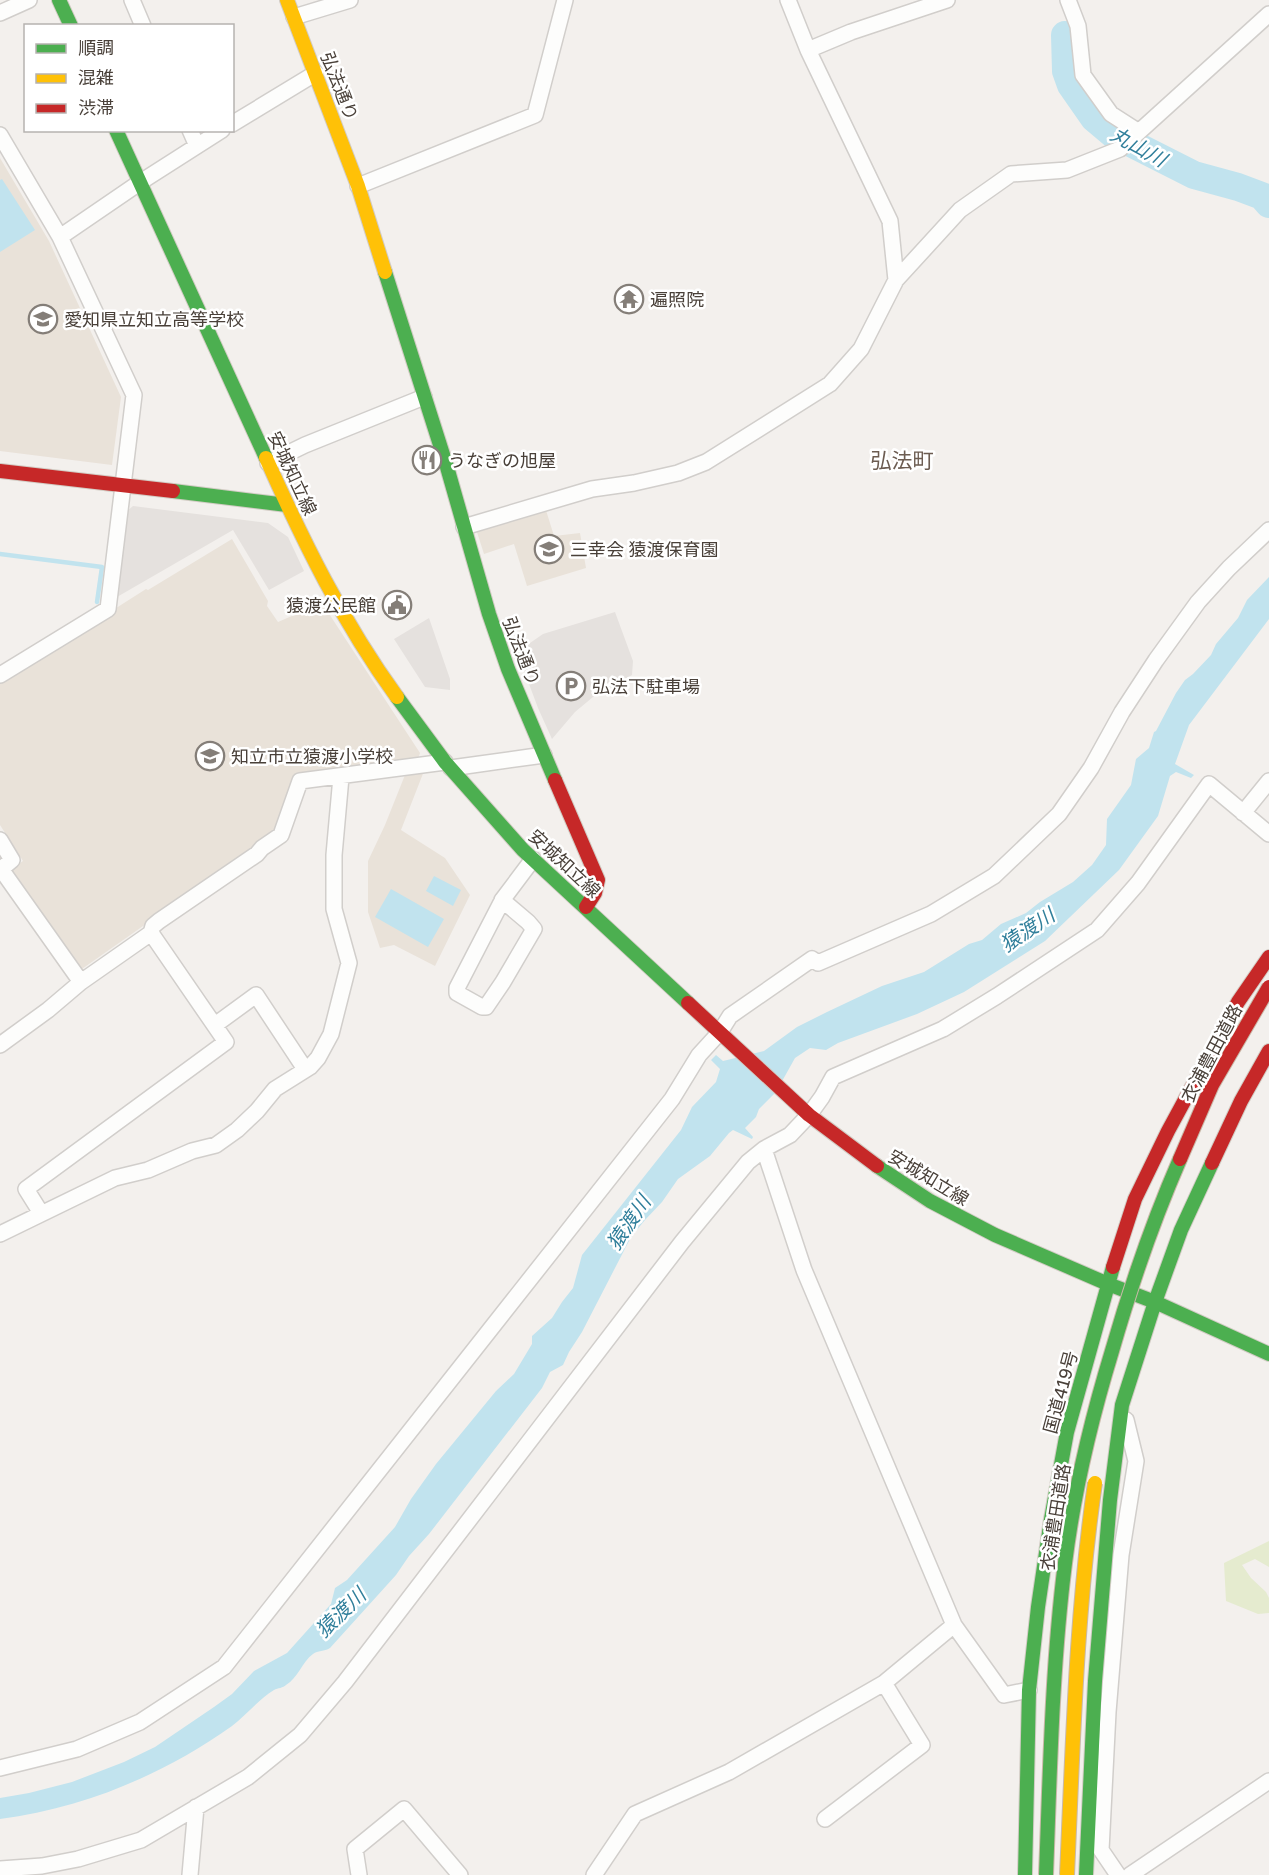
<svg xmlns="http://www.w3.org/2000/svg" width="1269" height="1875" viewBox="0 0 1269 1875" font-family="'Golos Text','Noto Sans JP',sans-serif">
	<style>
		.education { fill: #e9e2d9 }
		.green { fill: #e5ebcf }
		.parking { fill: #e5e1de }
		.water { fill: #c1e3ee }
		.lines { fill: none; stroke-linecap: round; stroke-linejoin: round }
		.stream { stroke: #c1e3ee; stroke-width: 4.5 }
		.river { stroke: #c1e3ee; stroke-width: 28 }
		.street-casing { stroke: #d1cecb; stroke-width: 18 }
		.fast-casing { stroke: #d2ccc4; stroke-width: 16 }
		.slow-casing { stroke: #d2ccc4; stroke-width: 16 }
		.jam-casing { stroke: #d2ccc4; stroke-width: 16 }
		.street { stroke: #fdfdfc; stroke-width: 15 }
		.fast { stroke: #4caf50; stroke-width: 14 }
		.slow { stroke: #ffc107; stroke-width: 14 }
		.jam { stroke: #c62828; stroke-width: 14 }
		.fast-bridge-casing { stroke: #cab9a9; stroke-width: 16; stroke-linecap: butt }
		.slow-bridge-casing { stroke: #cab9a9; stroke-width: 16; stroke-linecap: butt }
		.jam-bridge-casing { stroke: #cab9a9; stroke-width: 16; stroke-linecap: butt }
		.fast-bridge { stroke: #4caf50; stroke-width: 14 }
		.slow-bridge { stroke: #ffc107; stroke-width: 14 }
		.jam-bridge { stroke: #c62828; stroke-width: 14 }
		.labels { text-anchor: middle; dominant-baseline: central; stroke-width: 5; stroke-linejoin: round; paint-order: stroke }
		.street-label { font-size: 18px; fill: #494039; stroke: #fff }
		.poi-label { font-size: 18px; fill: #494039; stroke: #fff; text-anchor: start }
		.water-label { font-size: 20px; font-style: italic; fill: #307f9b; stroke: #fff }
		.quarter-label { font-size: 21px; fill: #6c5c51; stroke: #fff }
	</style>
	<rect width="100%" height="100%" fill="#f3f0ed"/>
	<path class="education" d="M0,158L49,241L121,397L112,465L0,451Z
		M545,507L554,536L580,533L586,568L527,586L514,544L484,554L476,529Z
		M232,539L268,601L267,606L278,622L322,603L420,753L418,759L393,760L298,776L280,830L79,971L8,871L23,861L0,825V682L146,589L148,590Z
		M424,771L401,830L445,858L470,895L435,966L394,945L380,948L368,912V861L385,825L405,775Z"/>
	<path class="green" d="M1269,1541V1567L1255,1559L1242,1565L1251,1578L1266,1592L1269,1598V1613L1258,1614L1226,1601L1224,1563Z"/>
	<path class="parking" d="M133,506L268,523L288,537L304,571L269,590L233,530L117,597L126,512Z
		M615,612L633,661L632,675L593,697L575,712L552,739L538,708L517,652L543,634Z
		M429,618L450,679V690L425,687L394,639Z"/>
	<path class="water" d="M2,179L35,230L0,252V180Z
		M1269,577V619L1189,725L1175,764L1194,775L1191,778L1176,772L1170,776L1158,816L1119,870L1045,941L964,992L917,1014L838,1043L826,1050L810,1048L795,1058L776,1092L759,1109L756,1117L745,1128L753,1137L752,1139L733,1130L729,1133L710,1156L678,1179L662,1202L645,1220L631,1237L582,1332L569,1352L563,1365L550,1372L542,1388L429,1534L409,1556L396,1575L330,1648C324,1652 318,1650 313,1654C302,1662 298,1678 286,1685C283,1688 278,1688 274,1690C258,1700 246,1715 232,1726C163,1775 84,1808 0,1819V1798L29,1793L72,1782L124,1762L155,1747L214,1707L232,1694L254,1671L287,1653L331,1604L335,1588L347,1580L395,1527L411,1499L436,1464L496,1391L514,1374L532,1344V1336L552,1318L562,1302L573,1288L582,1255L681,1130L692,1107L716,1082L720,1069L711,1060L716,1055L723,1061L764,1051L797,1027L827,1012L882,986L924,972L969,944L982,940L1001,924L1026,913L1040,902L1073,882L1092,865L1106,845L1107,819L1131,785L1136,759L1149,748L1154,732L1156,731L1176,693L1185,680L1193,674L1211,655L1216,644L1238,618L1247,600Z
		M434,876L461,890L453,906L426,891Z
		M391,889L444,919L428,947L375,917Z"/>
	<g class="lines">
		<path class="stream" d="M0,554L102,567L97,602"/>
		<path class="river" d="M1065,35L1066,71L1071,85L1094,118L1113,134L1194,175L1238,187L1262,196L1269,204"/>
		<g class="street-casing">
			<path id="street" d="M132,0L143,26
				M1068,0L1078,26L1083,75L1111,114L1139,132
				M0,13L29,0
				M294,17L350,0
				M808,50L851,32L947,0
				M232,124L316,73
				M190,130L197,146
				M0,135L60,237L134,395L108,609L0,675
				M358,186L535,115L565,0
				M60,237L139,183L222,130
				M896,280L960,210L1011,174L1067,170L1120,149L1269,14
				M268,463L305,445L424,397
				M464,527L592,489L634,483L678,473L706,462L830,384L861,349L896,280L890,221L808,50L788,0
				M451,768L544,755
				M1243,813L1269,781
				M0,840L12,860L0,870
				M1,869L81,982
				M502,900L528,922L534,929L503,982L486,1007H482L457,993V988L503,899L533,859
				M151,933L153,926L159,921L257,854L262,848L281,835L300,781L445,762
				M215,1025L256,995L305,1069
				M0,1045L48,1010L81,982L151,933L226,1042L26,1189L41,1213
				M764,1149L804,1270L954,1625L1004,1695L1029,1690
				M0,1234L115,1178L148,1170L192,1151L216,1145L237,1130L257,1111L275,1089L310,1067L318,1058L331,1034L349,963L334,909V855L341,777
				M0,1768L77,1749L140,1722L224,1667L672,1099L699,1055L720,1032L730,1016L812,959L818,963L931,914L994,876L1059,814L1091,768L1122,712L1156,660L1198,602L1229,568L1269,530
				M825,1819L922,1745L884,1683
				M0,1869L42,1866L78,1859L141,1840L248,1777L300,1735L345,1682L682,1242L748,1162L764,1149L790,1135L809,1115L822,1097L833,1077L943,1029L997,996L1097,930L1138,883L1209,784L1269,834
				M190,1875L196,1807
				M359,1875L355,1849L404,1809L460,1875
				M594,1875L635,1814L729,1772L884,1683L954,1625
				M1118,1875L1101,1850L1108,1712L1121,1555L1136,1461L1126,1420
				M1130,1875L1269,1781"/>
		</g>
		<g class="fast-casing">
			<path id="fast" d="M59,0L71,26
				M116,130L266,458
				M385,272L447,467L489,614L508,669L555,780
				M173,491L287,505
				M397,697L445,762L523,850L688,1003
				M877,1166L930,1201L995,1235L1108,1284L1155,1302L1269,1354
				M1025,1875L1029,1690L1038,1607L1051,1519L1067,1432L1113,1267
				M1086,1875L1095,1681L1110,1500L1122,1405L1155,1302L1181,1230L1212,1163"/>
		</g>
		<g class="slow-casing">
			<path id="slow" d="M287,0L358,186L385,272
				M266,458C303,541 343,623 397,697"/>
		</g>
		<g class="jam-casing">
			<path id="jam" d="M0,471L173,491
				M555,780L598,880L595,893L586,907
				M688,1003L809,1115L877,1166
				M1212,1163L1241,1101L1269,1051
				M1113,1267L1135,1199L1168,1131L1238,1002L1269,957"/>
		</g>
		<use href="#street" class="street"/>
		<use href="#fast" class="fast"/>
		<use href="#slow" class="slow"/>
		<use href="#jam" class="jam"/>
		<g class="fast-bridge-casing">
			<path id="fast-bridge" d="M1046,1875C1050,1771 1052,1666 1065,1563C1074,1491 1091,1420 1112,1351C1131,1285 1153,1221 1180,1159"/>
		</g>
		<g class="slow-bridge-casing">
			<path id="slow-bridge" d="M1067,1875C1073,1744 1076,1613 1095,1483"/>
		</g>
		<g class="jam-bridge-casing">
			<path id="jam-bridge" d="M1180,1159L1212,1085L1269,987"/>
		</g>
		<use href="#fast-bridge" class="fast-bridge"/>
		<use href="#slow-bridge" class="slow-bridge"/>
		<use href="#jam-bridge" class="jam-bridge"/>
	</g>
	<defs>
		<g id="temple-ring" transform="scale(1.5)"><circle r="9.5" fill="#fff" stroke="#847e78" stroke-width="1.5"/><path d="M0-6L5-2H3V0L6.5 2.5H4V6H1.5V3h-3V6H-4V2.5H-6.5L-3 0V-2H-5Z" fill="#847e78"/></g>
		<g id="school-ring" transform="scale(1.5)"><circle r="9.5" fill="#fff" stroke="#847e78" stroke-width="1.5"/><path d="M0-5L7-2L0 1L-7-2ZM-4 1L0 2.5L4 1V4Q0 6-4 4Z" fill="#847e78"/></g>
		<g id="restaurant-ring" transform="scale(1.5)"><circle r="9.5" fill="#fff" stroke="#847e78" stroke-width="1.5"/><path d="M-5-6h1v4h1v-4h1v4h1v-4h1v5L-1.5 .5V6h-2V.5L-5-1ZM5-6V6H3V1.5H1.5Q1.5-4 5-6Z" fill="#847e78"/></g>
		<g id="civic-ring" transform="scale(1.5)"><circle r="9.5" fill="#fff" stroke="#847e78" stroke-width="1.5"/><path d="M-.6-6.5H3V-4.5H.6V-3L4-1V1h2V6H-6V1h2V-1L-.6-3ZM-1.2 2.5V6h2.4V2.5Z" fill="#847e78"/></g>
		<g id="parking-ring" transform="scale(1.5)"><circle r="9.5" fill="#fff" stroke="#847e78" stroke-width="1.5"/><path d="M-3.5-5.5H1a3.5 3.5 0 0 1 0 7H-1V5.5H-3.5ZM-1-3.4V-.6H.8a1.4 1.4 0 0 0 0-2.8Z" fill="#847e78"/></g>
	</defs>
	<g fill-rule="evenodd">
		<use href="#temple-ring" x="629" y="299"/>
		<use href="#school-ring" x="43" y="319"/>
		<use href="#restaurant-ring" x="427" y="460"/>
		<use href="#school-ring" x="549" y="549"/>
		<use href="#civic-ring" x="397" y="605"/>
		<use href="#parking-ring" x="571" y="686"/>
		<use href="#school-ring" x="210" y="756"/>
	</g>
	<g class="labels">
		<g class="street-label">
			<text transform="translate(340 86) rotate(69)">弘法通り</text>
			<text transform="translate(293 473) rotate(65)">安城知立線</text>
			<text transform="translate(522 651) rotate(69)">弘法通り</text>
			<text transform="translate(565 863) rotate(43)">安城知立線</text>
			<text transform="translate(1211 1053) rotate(-62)">衣浦豊田道路</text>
			<text transform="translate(929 1177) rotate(31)">安城知立線</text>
			<text transform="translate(1060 1392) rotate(-75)">国道419号</text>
			<text transform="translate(1055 1517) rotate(-81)">衣浦豊田道路</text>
		</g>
		<g class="poi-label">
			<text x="650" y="299">遍照院</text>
			<text x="64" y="319">愛知県立知立高等学校</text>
			<text x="448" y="460">うなぎの旭屋</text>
			<text x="570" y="549">三幸会 猿渡保育園</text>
			<text x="376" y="605" text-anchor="end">猿渡公民館</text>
			<text x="592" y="686">弘法下駐車場</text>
			<text x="231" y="756">知立市立猿渡小学校</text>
		</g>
		<g class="water-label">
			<text transform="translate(1139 146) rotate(29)">丸山川</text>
			<text transform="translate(1027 929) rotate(-34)">猿渡川</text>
			<text transform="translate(628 1222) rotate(-56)">猿渡川</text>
			<text transform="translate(340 1612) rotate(-44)">猿渡川</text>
		</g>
		<g class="quarter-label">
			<text x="902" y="460">弘法町</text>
		</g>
	</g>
	<rect x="24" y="24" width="210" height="108" fill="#ffffff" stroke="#b6b3b0" stroke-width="1.5"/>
	<rect x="36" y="44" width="30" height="9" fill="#4caf50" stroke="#b6b3b0" stroke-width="1.5"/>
	<text x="78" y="54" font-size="18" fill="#494039">順調</text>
	<rect x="36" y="74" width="30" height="9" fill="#ffc107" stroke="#b6b3b0" stroke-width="1.5"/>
	<text x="78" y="84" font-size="18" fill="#494039">混雑</text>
	<rect x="36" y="104" width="30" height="9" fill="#c62828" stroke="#b6b3b0" stroke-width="1.5"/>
	<text x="78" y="114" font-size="18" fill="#494039">渋滞</text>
</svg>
